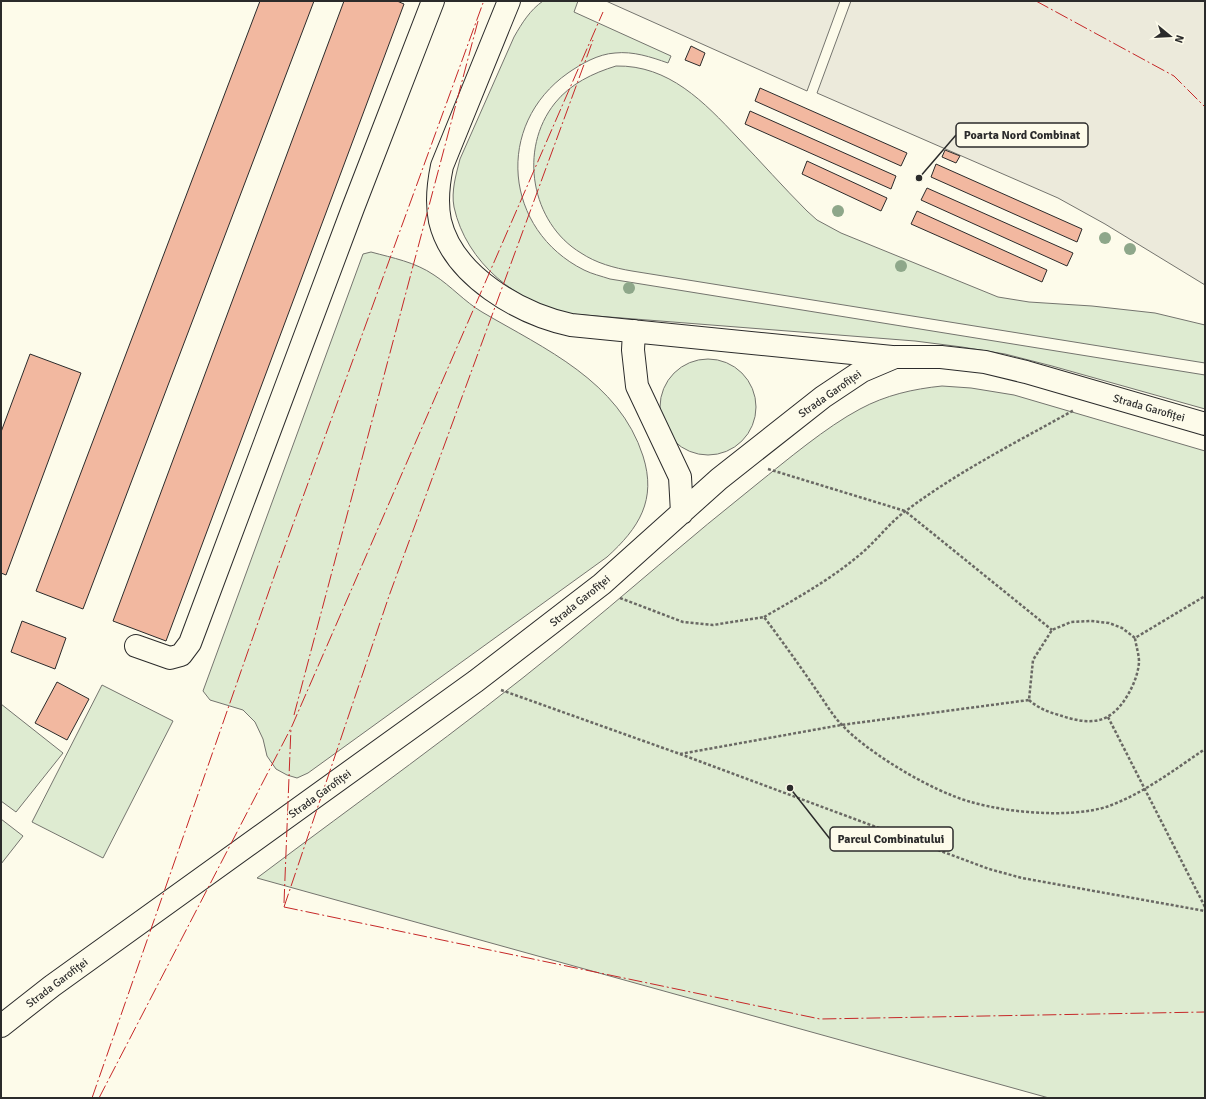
<svg xmlns="http://www.w3.org/2000/svg" width="1206" height="1099" viewBox="0 0 1206 1099" font-family="Signika,sans-serif">
	<style>
		.green { fill: #deebd1; stroke: #74746e }
		.parking { fill: #eceadb; stroke: #74746e }
		.building { fill: #f2b8a0; stroke: #2b2b2b }
		.lines { fill: none; stroke-linecap: round; stroke-linejoin: round }
		.minor-casing { stroke: #2b2b2b; stroke-width: 24 }
		.path { stroke: #6a6964; stroke-width: 2.5; stroke-dasharray: 3 2; stroke-linecap: butt }
		.minor { stroke: #fdfbea; stroke-width: 22 }
		.power { stroke: #c62828; stroke-width: 1; stroke-dasharray: 14 3 2 3; stroke-linecap: butt }
		.tree { fill: #8ea78a }
		.labels { text-anchor: middle; dominant-baseline: central; stroke-width: 3; stroke-linejoin: round; paint-order: stroke }
		.street-label { font-size: 11px; fill: #2b2b2b; stroke: #fdfbea }
		.leader { fill: none; stroke: #2b2b2b; stroke-width: 1.5 }
		.callout-dot { fill: #2b2b2b; stroke: #fdfbea; stroke-width: 1.5 }
		.callout { fill: #fdfbea; stroke: #2b2b2b; stroke-width: 1.5 }
		.callout-label { font-size: 12px; text-anchor: middle; font-weight: bold; fill: #2b2b2b }
	</style>
	<rect width="100%" height="100%" fill="#fdfbea"/>
	<path class="green" d="M543,1H578L574,12L671,56L668,63C651,57 633,51 615,53C598,54 581,64 568,73C494,125 504,230 584,270C592,274 601,276 610,279L1205,375V409L1052,366L1005,354L962,347L915,341L571,314C518,304 466,263 454,207C451,191 456,175 460,159L514,37C522,23 530,10 543,1Z
		M616,66C669,65 704,102 738,138C761,162 783,187 807,211L817,220L841,233L998,297L1029,302L1092,306L1155,313L1205,325V363L632,271C614,268 596,263 581,253C531,223 518,149 555,103C570,84 593,73 616,66Z
		M371,252C393,258 415,262 434,275C451,286 465,302 482,312C545,349 619,381 643,456C657,500 639,528 607,557L308,773L297,778L287,775L276,769L267,756L263,739L255,722L243,710L210,700L203,691L363,254Z
		M660 407a48 48 0 1 1 96 0a48 48 0 1 1-96 0Z
		M942,386L971,388L1014,395L1205,451V1098H1049L257,878C358,802 462,728 560,648C626,594 690,537 757,484C787,460 826,427 860,409C886,395 913,389 942,386Z
		M102,685L173,721L103,858L32,822Z
		M1,704L63,753L16,812L1,801Z
		M1,819L23,836L1,864Z"/>
	<path class="parking" d="M606,1H840L807,91Z
		M851,1H1205V285L1105,224L1058,198L817,93Z"/>
	<path class="building" d="M260,1H314L83,609L36,591Z
		M344,1H397L404,4L166,641L113,621Z
		M691,46L705,53L700,66L685,60Z
		M760,88L907,153L901,166L755,101Z
		M750,111L896,176L891,189L745,124Z
		M945,150L960,156L956,163L942,157Z
		M807,161L887,198L881,211L802,174Z
		M936,164L1082,229L1077,242L931,177Z
		M927,188L1073,253L1067,266L921,200Z
		M917,211L1047,270L1042,282L911,224Z
		M30,354L81,373L6,575L1,573V432Z
		M22,621L66,638L55,669L11,652Z
		M57,682L89,699L67,740L35,723Z"/>
	<g class="lines">
		<g class="minor-casing">
			<path id="minor" d="M509,1L442,166C438,185 436,202 440,221C453,276 520,314 571,325L892,357
				M634,331L633,350L637,386L680,477L682,513
				M136,646L170,658L181,655L190,643L353,208L433,1
				M1,1026L52,986L476,681L602,584L719,479L823,397L862,371L895,357H941L985,362L1026,372L1205,424"/>
		</g>
		<path class="path" d="M768,469L905,511L1052,630
			M620,598L683,622L713,625L764,617C782,641 800,666 817,691C825,702 832,715 842,725C865,750 918,782 951,795C990,812 1068,820 1109,806C1144,793 1174,770 1205,749
			M764,617C799,597 833,578 863,552C878,539 891,521 907,510C959,471 1017,442 1074,410
			M501,690L680,754L841,725L1029,700L1033,660L1052,630L1071,622L1091,621L1109,623L1122,628L1135,638L1205,596
			M1029,700C1038,708 1048,712 1059,715C1074,720 1092,725 1107,717C1124,708 1138,680 1139,662C1139,654 1136,646 1135,638
			M1108,717L1205,907
			M680,754L989,869L1022,878L1205,911"/>
		<use href="#minor" class="minor"/>
		<path class="power" d="M1036,1L1174,76L1205,107
			M294,715L478,21
			M284,903L291,727
			M284,907L389,596L593,40
			M284,907L820,1019L1205,1012
			M92,1098L276,571L483,3
			M99,1098L292,726L603,12"/>
	</g>
	<g class="tree">
		<circle cx="838" cy="211" r="6"/>
		<circle cx="1105" cy="238" r="6"/>
		<circle cx="1130" cy="249" r="6"/>
		<circle cx="901" cy="266" r="6"/>
		<circle cx="629" cy="288" r="6"/>
	</g>
	<g class="labels">
		<g class="street-label">
			<text transform="translate(830 394) rotate(-35)">Strada Garofiței</text>
			<text transform="translate(1149 408) rotate(16)">Strada Garofiței</text>
			<text transform="translate(580 601) rotate(-39)">Strada Garofiței</text>
			<text transform="translate(320 794) rotate(-36)">Strada Garofiței</text>
			<text transform="translate(57 983) rotate(-37)">Strada Garofiței</text>
		</g>
	</g>
	<path class="leader" d="M919 178L956 135M790 788L830 839"/>
	<g class="callout-dot">
		<circle cx="919" cy="178" r="4"/>
		<circle cx="790" cy="788" r="4"/>
	</g>
	<g class="callout">
		<rect x="956" y="123" width="132" height="24" rx="4"/>
		<rect x="830" y="827" width="123" height="24" rx="4"/>
	</g>
	<g class="callout-label">
		<text x="1022" y="139">Poarta Nord Combinat</text>
		<text x="891" y="843">Parcul Combinatului</text>
	</g>
	<rect width="1206" height="1099" fill="none" stroke="#2b2b2b" stroke-width="4"/>
	<g transform="translate(1170 36) rotate(108)" stroke="#fdfbea" stroke-width="3" paint-order="stroke">
	<path d="M0-3L7 15L0 10L-7 15Z" fill="#2b2b2b"/>
	<text y="-6" font-size="11" font-weight="bold" text-anchor="middle" fill="#2b2b2b">N</text>
	</g>
</svg>
